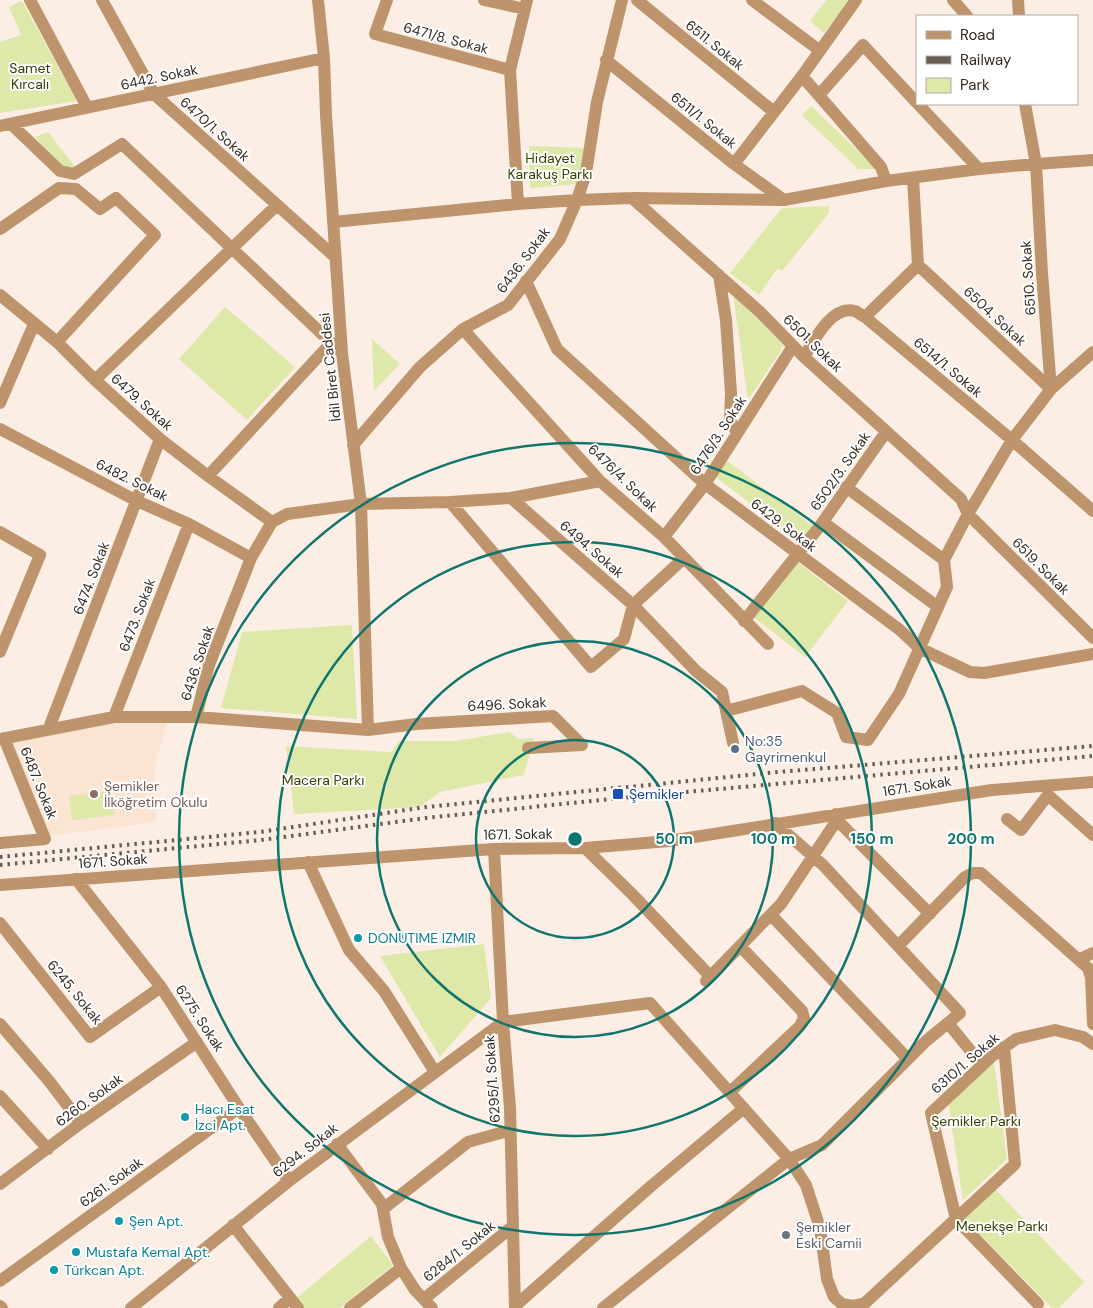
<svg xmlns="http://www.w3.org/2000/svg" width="1093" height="1308" viewBox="0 0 1093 1308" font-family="'DM Sans',sans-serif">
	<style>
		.built { fill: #fbe4d2 }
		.green { fill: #dee8a9 }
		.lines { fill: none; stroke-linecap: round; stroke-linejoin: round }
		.minor { stroke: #bd946b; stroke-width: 12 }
		.rail { stroke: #6a5d54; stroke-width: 4; stroke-dasharray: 2.5 5; stroke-linecap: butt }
		.ring { fill: none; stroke: #0f766e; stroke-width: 2.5 }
		.service-dot { fill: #5c6f8a; stroke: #fff; stroke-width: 2 }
		.education-dot { fill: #8d6e63; stroke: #fff; stroke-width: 2 }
		.transit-dot { fill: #1a4fb4; stroke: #fff; stroke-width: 2 }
		.culture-dot { fill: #0f9aa8; stroke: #fff; stroke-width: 2 }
		.worship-dot { fill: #6b7280; stroke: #fff; stroke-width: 2 }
		.labels { text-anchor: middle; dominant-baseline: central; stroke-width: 4; stroke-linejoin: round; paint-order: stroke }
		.street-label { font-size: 14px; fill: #362a20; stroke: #fff }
		.park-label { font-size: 14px; fill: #393f00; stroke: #fff }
		.service-label { font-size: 14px; fill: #4e5e75; stroke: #fff; text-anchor: start }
		.education-label { font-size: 14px; fill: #785e54; stroke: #fff; text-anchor: start }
		.transit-label { font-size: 14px; fill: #164399; stroke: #fff; text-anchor: start }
		.culture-label { font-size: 14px; fill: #0d838f; stroke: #fff; text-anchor: start }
		.worship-label { font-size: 14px; fill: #5b616d; stroke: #fff; text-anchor: start }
		.centre { fill: #0f766e; stroke: #fff; stroke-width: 2.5 }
		.ring-label { font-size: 15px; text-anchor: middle; font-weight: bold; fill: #0f766e; stroke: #fff; stroke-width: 4; stroke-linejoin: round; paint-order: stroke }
	</style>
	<rect width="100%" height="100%" fill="#fceee5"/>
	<path class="built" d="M122,722L167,723L155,765L156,822L50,836L10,742Z"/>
	<path class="green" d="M826,0H850L824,33L810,21Z
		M22,1L77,101L0,113V42L21,35L9,7Z
		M811,106L877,169H858L802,115Z
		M48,132L76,168H63L35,137Z
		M529,146L586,148L578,184L530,188Z
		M829,206V213L782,271L778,268L759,295L730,273L782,208Z
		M733,294L784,346L748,400Z
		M225,307L295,367L247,420L179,359Z
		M372,339L400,364L374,391Z
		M725,459L813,526L801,542L713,475Z
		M795,560L848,601L805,657L752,616Z
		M352,625L357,719L221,708L242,632Z
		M509,732L519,739L534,738L524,775L440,792L420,807L294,814L286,746L392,752L399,741H456Z
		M111,791L114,815L72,820L69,796Z
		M484,944L491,998L440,1057L380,956Z
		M994,1062L1007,1159L963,1200L948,1102Z
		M995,1189L1084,1282L1059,1308H1052L963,1217Z
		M371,1236L393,1265L340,1308H301L294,1300Z"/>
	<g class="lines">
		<path class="minor" d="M30,0L87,107
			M102,0L154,94L335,257
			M318,0L324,58L326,115L342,353L361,504L368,730
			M387,0L375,34L510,70
			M484,0L525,9
			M637,0L774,112
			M752,0L819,50
			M953,0L967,16
			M1018,0L1019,16
			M606,60L734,164L784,200
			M802,76L881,167L886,181
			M819,95L863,45L917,103
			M918,104L979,169
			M1025,104L1036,164L1093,160
			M11,124L60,171L74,174L122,144L342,353
			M0,126L324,58
			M734,164L802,76L856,0
			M632,198L760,312L804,357L961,499L968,514L1093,638
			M518,204L510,70L527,0
			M333,222L518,204L577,200L632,198L784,200L886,181L979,169L1036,164L1042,273L1051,389
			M0,229L59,188L76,189L100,209L116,198L155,235L57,342
			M918,265L1051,389
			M719,275L726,320L731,393L730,420L737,433
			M526,281L557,349L705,484L900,630L919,648L970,672L984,673L1093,654
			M0,295L57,342L95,380L160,439L208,476L272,522
			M865,317L1012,440L1093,511
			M463,329L493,363L600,481L664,537L768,644
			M804,357C814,341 831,305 855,311C858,312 862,316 865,317L918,265L913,178
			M95,380L277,205
			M0,403L34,324
			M0,429L137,501L189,524L251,558
			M353,445L420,367L463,329L508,305L560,239L577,200L586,173L597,102L622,0
			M208,476L331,343
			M846,487L944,560
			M511,498L600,481
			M450,502L591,667L624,639L633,605L683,559
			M823,522L938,607
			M0,532L40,555L0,652
			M664,537L705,484L793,346
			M744,621L820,526L886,432
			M726,711L802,691L837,713L846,737L868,740L899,694L947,587L944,560L968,514L1012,440L1051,389L1093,352
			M114,717L189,524
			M196,717L368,730L416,724L553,716L582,745L528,748
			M49,728L160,439
			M0,739L114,717H196L209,665L251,558L272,522L287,514L361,504L450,502L511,498L633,605L696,671L722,692L733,743
			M1007,819L1021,830L1048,795L1093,835
			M837,820L930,914
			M0,843L45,839L4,738
			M585,848L632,894L710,976
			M494,849L503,1022L510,1108L515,1308
			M308,862L349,950L384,991L435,1072
			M76,879L161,987L239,1108L289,1181
			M0,885L494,849L585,848L669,841L992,790L1093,782
			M771,915L908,1059
			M0,923L90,1037L161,987
			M898,946L965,877L973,873H981L1088,968L1091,977L1093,1024
			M1080,959L1093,953
			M706,981L781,904L837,820L836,814
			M948,1023L982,1065
			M0,1024L49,1081L81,1123
			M730,1092L800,1026L804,1018L802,1011L740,946
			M0,1096L48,1149
			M337,1144L382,1204L388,1237L401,1268L415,1290L432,1308
			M0,1184L81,1123L197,1042
			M383,1209L468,1142L511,1130
			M233,1225L298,1308
			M0,1281L239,1108
			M424,1299L513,1226
			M1038,1304L956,1219L931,1113L991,1057L1016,1039L1055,1030L1083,1037L1093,1044
			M0,1306L2,1308
			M515,1306L650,1187L744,1108
			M131,1308L289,1181L503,1022L650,1003L789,1159L806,1185L820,1228L827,1279L834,1297L842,1304L853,1306L865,1303L1015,1164L1004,1047
			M279,1308L290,1298
			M350,1308L401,1268
			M603,1308L789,1159L822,1145L926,1041L960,1013L823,865L775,823"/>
		<path class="rail" d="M0,857L260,832L426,807L778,772L1093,746
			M0,865L261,840L426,818L640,796L1093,756"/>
	</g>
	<g class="ring">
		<circle cx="575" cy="839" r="99"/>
		<circle cx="575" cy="839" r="198"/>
		<circle cx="575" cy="839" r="297"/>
		<circle cx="575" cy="839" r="396"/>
	</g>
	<circle class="service-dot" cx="735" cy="749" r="5"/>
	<circle class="education-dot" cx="94" cy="794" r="5"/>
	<rect class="transit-dot" x="612" y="788" width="12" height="12" rx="2.5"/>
	<g class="culture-dot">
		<circle cx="358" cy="938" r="5"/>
		<circle cx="185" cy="1117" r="5"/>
		<circle cx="119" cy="1221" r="5"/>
		<circle cx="76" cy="1252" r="5"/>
		<circle cx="54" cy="1270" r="5"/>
	</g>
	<circle class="worship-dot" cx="786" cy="1235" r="5"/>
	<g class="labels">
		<g class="street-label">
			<text transform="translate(446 38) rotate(15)">6471/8. Sokak</text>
			<text transform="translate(715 45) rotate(39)">6511. Sokak</text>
			<text transform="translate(159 77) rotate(-12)">6442. Sokak</text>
			<text transform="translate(704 120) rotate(39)">6511/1. Sokak</text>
			<text transform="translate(215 129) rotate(42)">6470/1. Sokak</text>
			<text transform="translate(523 260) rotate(-53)">6436. Sokak</text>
			<text transform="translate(1028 278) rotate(-94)">6510. Sokak</text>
			<text transform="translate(995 316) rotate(43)">6504. Sokak</text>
			<text transform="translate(813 343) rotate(44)">6501. Sokak</text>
			<text transform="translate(330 367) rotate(-96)">İdil Biret Caddesi</text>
			<text transform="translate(948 367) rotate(40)">6514/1. Sokak</text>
			<text transform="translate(142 402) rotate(42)">6479. Sokak</text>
			<text transform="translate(718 435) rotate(-57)">6476/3. Sokak</text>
			<text transform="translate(840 471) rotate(-55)">6502/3. Sokak</text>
			<text transform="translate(623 478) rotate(44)">6476/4. Sokak</text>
			<text transform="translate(132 480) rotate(26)">6482. Sokak</text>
			<text transform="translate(784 525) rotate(37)">6429. Sokak</text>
			<text transform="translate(592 549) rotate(41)">6494. Sokak</text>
			<text transform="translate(1041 566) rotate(45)">6519. Sokak</text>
			<text transform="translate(91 578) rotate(-69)">6474. Sokak</text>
			<text transform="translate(137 615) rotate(-69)">6473. Sokak</text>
			<text transform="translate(197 663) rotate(-72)">6436. Sokak</text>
			<text transform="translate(507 704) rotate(-3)">6496. Sokak</text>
			<text transform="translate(39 783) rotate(68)">6487. Sokak</text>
			<text transform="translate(917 786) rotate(-9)">1671. Sokak</text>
			<text transform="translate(518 834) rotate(-1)">1671. Sokak</text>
			<text transform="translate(113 861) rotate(-4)">1671. Sokak</text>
			<text transform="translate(75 992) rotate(51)">6245. Sokak</text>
			<text transform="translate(200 1018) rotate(57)">6275. Sokak</text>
			<text transform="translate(965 1063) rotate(-41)">6310/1. Sokak</text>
			<text transform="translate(492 1079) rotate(-94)">6295/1. Sokak</text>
			<text transform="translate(89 1100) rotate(-36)">6260. Sokak</text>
			<text transform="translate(305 1150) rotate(-38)">6294. Sokak</text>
			<text transform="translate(111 1182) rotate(-36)">6261. Sokak</text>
			<text transform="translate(459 1251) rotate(-39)">6284/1. Sokak</text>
		</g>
		<g class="park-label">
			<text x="30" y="68">Samet<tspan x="30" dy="16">Kırcalı</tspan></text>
			<text x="550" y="158">Hidayet<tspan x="550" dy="16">Karakuş Parkı</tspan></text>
			<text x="323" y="780">Macera Parkı</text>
			<text x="976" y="1121">Şemikler Parkı</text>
			<text x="1002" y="1226">Menekşe Parkı</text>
		</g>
		<g class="service-label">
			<text x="745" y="741">No:35<tspan x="745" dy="16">Gayrimenkul</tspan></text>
		</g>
		<g class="education-label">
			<text x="104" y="786">Şemikler<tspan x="104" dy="16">İlköğretim Okulu</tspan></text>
		</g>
		<g class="transit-label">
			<text x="629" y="794">Şemikler</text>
		</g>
		<g class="culture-label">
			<text x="368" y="938">DONUTIME IZMIR</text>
			<text x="195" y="1109">Hacı Esat<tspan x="195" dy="16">İzci Apt.</tspan></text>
			<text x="129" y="1221">Şen Apt.</text>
			<text x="86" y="1252">Mustafa Kemal Apt.</text>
			<text x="64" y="1270">Türkcan Apt.</text>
		</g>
		<g class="worship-label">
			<text x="796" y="1227">Şemikler<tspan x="796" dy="16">Eski Camii</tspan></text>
		</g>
	</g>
	<circle cx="575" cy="839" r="8" class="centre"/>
	<g class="ring-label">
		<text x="674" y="844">50 m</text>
		<text x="773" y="844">100 m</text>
		<text x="872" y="844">150 m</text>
		<text x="971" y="844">200 m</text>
	</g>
	<rect x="916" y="15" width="162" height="90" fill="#ffffff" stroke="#afaaa6"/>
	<rect x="926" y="31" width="25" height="8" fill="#bd946b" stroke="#afaaa6"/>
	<text x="960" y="40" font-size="15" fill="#362a20">Road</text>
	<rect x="926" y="56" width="25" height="8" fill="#6a5d54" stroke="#afaaa6"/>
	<text x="960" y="65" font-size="15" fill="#362a20">Railway</text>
	<rect x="926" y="78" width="25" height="15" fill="#dee8a9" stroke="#afaaa6"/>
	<text x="960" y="90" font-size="15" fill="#362a20">Park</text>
</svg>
